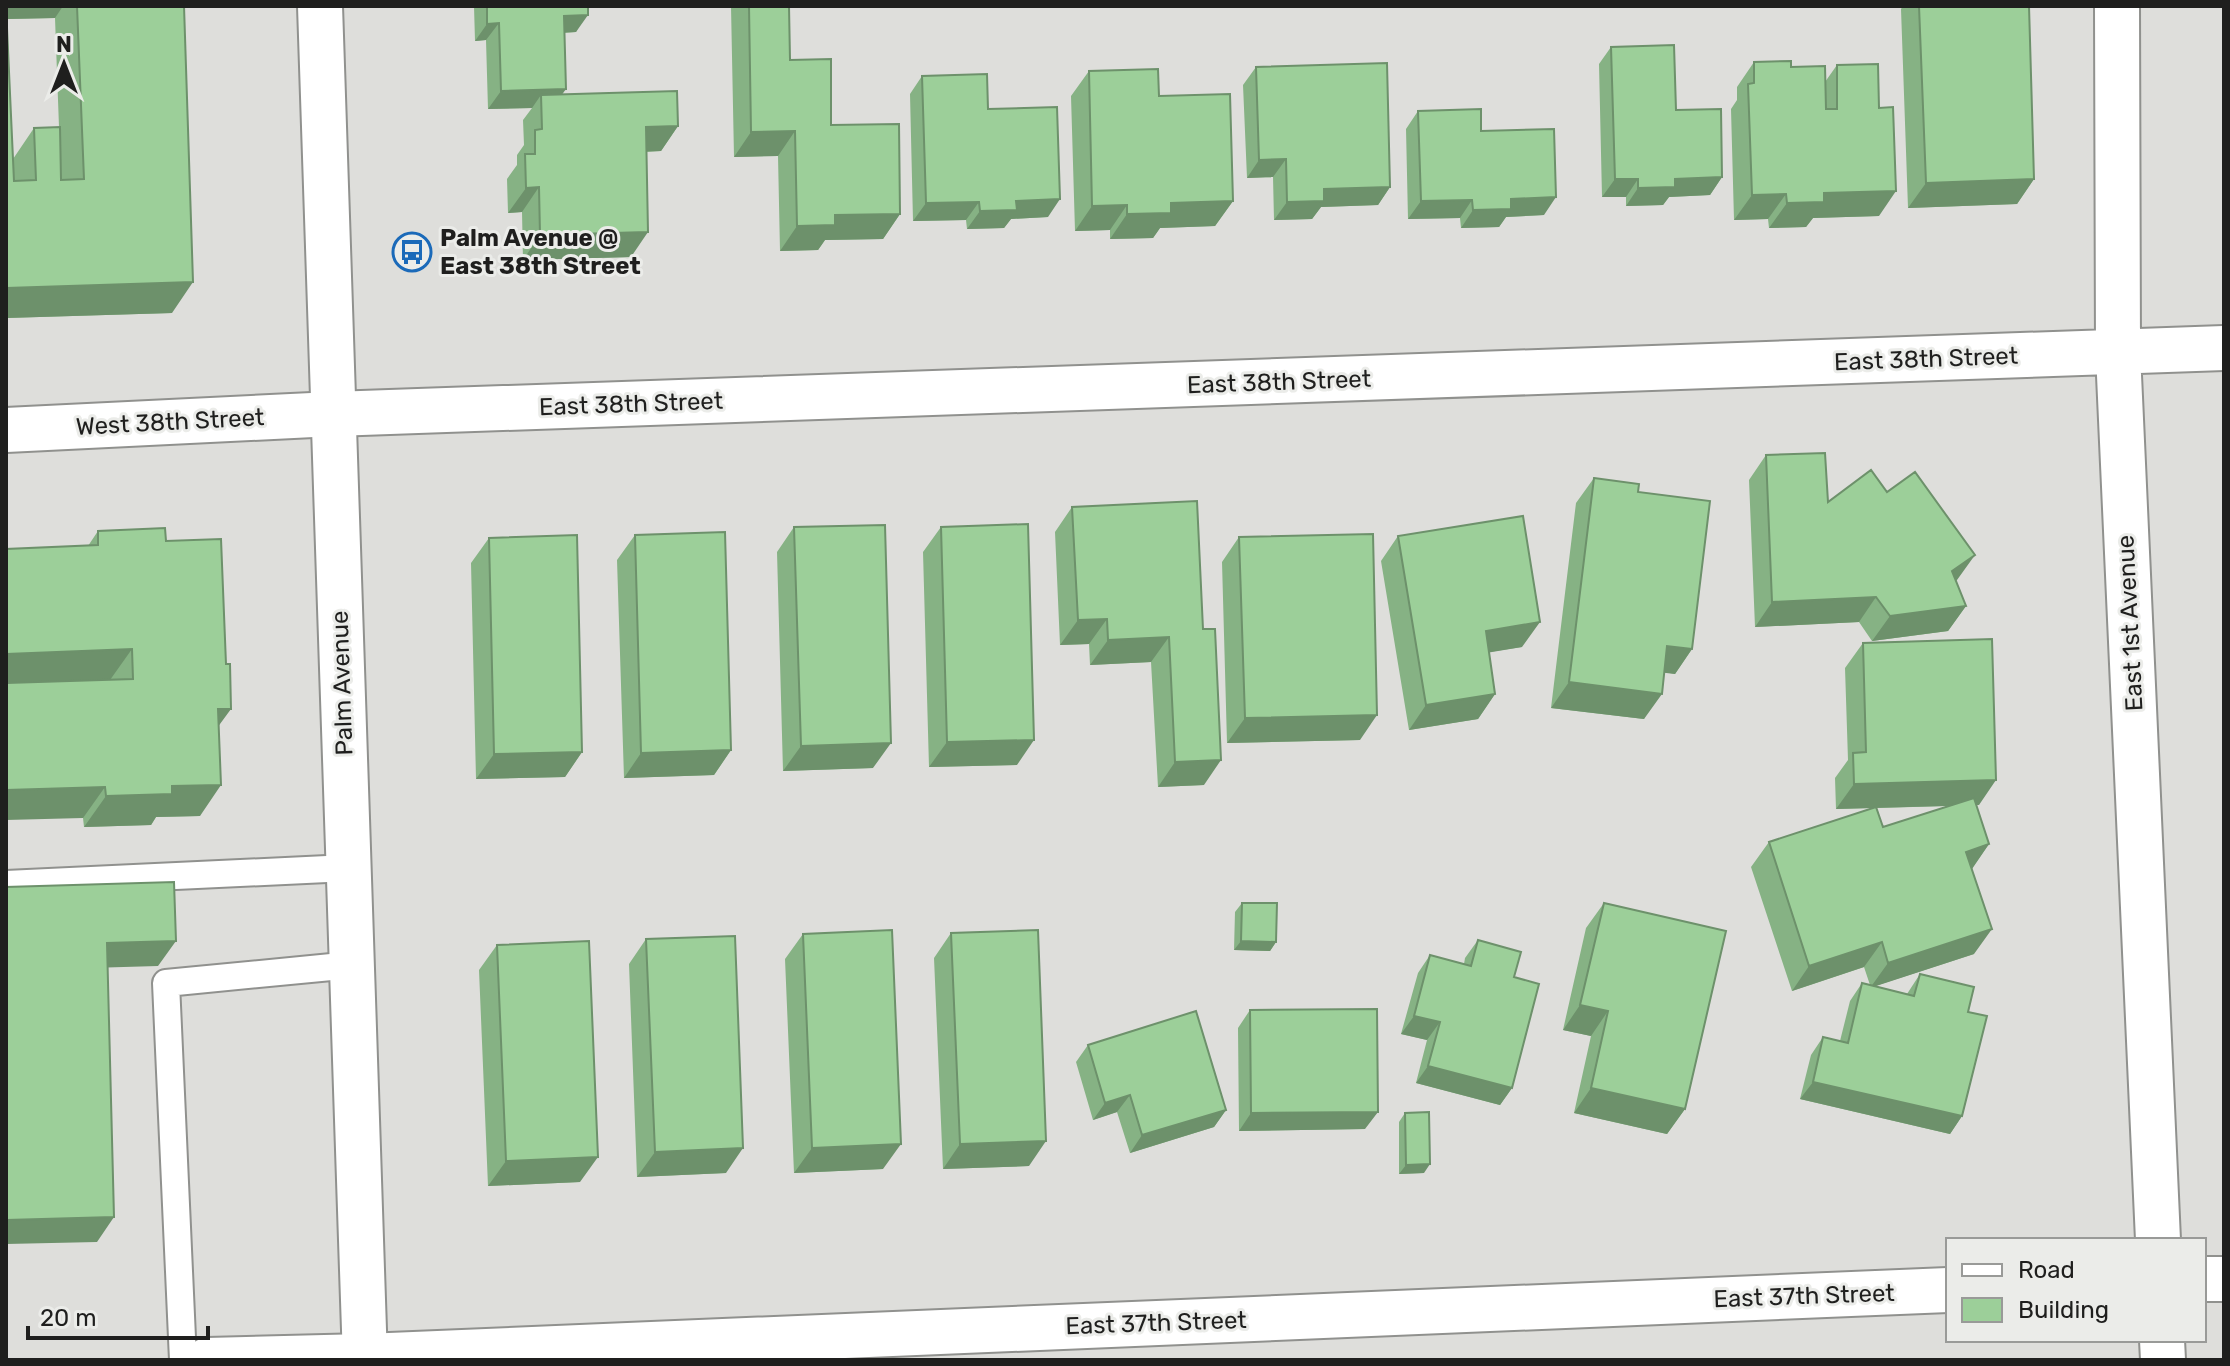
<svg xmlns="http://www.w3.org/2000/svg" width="2230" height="1366" viewBox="0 0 2230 1366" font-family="Rubik,sans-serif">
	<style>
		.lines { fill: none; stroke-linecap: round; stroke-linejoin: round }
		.service-casing { stroke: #90918e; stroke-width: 30 }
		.minor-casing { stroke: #90918e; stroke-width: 48 }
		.secondary-casing { stroke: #90918e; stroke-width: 48 }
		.service { stroke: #fff; stroke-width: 26 }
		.minor { stroke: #fff; stroke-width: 44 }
		.secondary { stroke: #fff; stroke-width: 44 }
		.wall { fill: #86b284; fill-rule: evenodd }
		.shaded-wall { fill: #6d916b }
		.building { fill: #9ccf99; stroke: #6d916b; stroke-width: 2 }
		.labels { text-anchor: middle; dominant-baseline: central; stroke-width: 6; stroke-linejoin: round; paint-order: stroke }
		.poi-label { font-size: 24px; font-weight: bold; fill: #1f1f1e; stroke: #ebece9; text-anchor: start }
		.street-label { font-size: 24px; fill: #1f1f1e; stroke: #ebece9 }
	</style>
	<rect width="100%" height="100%" fill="#dededb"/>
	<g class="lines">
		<g class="service-casing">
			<path id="service" d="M6,884L348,868
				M183,1360L166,983L352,965"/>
		</g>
		<g class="minor-casing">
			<path id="minor" d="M2117,6L2118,353L2158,1240
				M6,430L333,414L2224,348
				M2204,1279H2224
				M2162,1340L2163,1360
				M207,1360L365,1356L1948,1290"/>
		</g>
		<g class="secondary-casing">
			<path id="secondary" d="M320,6L365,1360"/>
		</g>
		<use href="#service" class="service"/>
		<use href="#minor" class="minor"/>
		<use href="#secondary" class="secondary"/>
	</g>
	<path class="wall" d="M6,6H184L172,313L6,318ZM55,18L59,127L34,128L13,159L7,19Z
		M474,6H588L576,32L564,33L562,95L678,126L661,151L646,152L631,257L523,260L522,212L508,213L507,179L517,165V155L524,145L523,120L532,108L488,109L486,40L475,41Z
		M731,6H789L790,60L831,125L900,214L883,239L825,240L818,250L780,251L778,156L734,157Z
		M1903,6H2029L2034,179L2017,204L1908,208L1901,9Z
		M1611,47L1676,110L1722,177L1710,195L1669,197L1663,205L1626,206V197H1602L1599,64Z
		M1754,62L1791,67L1825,82L1837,65L1879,216L1813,218L1806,227L1769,228L1768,219L1734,220L1731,109L1737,100V87Z
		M1256,67L1390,187L1378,205L1321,207L1312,219L1274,220L1273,177L1247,178L1243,85Z
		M1089,71L1159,96L1233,201L1215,226L1160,228L1153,238L1110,239V230L1075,231L1071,96Z
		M922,76L988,109L1048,217L1011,219L1004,228L967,229L966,220L913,221L910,94Z
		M1418,111L1481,131L1544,215L1506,217L1499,227L1461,228L1460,218L1408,219L1406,129Z
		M1766,455L1828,502L1957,580L1956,581L1966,606L1948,631L1872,641L1859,622L1755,627L1749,480Z
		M1594,478L1638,492L1692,649L1675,674L1664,672L1644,719L1551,708L1576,503Z
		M1197,501L1204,785L1158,787L1151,662L1090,665L1089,644L1060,645L1055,532L1072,507Z
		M794,527L873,768L783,771L777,552Z
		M941,527L1017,765L929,767L923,552Z
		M98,531L166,541L219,726L200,816L156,817L151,825L84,827L83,818L88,546Z
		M635,535L731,750L714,775L624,778L617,560Z
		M1398,536L1522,647L1489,652L1495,694L1478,719L1409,730L1381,561Z
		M1239,537L1360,740L1227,743L1222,562Z
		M489,538L582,752L565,777L476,779L471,563Z
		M1863,643L1979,805H1976L1989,844L1972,868L1974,954L1875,986L1907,994L1920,974L1968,1012L1962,1116L1950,1134L1800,1099L1811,1055L1823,1037L1840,1041L1850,1001L1862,983L1870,985L1864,967L1792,991L1751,867L1769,842L1873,808L1836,809L1835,778L1848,760L1845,668ZM1949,806L1883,827L1877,808Z
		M1242,903L1276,942L1270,951L1234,950L1235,912Z
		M1604,903L1685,1109L1667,1134L1574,1113L1591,1036L1563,1030L1586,928Z
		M951,933L1029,1166L943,1169L934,958Z
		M803,934L883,1169L794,1173L785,959Z
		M646,939L726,1173L637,1177L629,964Z
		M1478,940L1514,977L1512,1088L1500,1105L1416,1083L1427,1040L1401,1034L1418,973L1430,955L1464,964L1465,958Z
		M497,945L580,1182L488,1186L479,970Z
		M1250,1010L1365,1129L1239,1131L1238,1028Z
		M1088,1045L1226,1110L1214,1127L1130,1153L1117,1112L1093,1120L1076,1062Z
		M1405,1113L1424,1173L1399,1174V1122Z"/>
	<path class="shaded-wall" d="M6,6H63L55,18L6,19Z
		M588,15L576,32L551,33L564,16Z
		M499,23L486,40L475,41L487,24Z
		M566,89L553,107L541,95L532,108L488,109L501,91Z
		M678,126L661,151L628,152L646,127Z
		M795,131L778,156L734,157L751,132Z
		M1286,159L1273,177L1247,178L1259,160Z
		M1722,177L1710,195L1669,197L1663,205L1626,206L1638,188L1675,179Z
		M1615,179H1638L1626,197H1602Z
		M2034,179L2017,204L1908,208L1926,183Z
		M539,187L522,212L508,213L526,188Z
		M1390,187L1378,205L1321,207L1312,219L1274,220L1287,202L1324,189Z
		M1896,191L1879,216L1813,218L1806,227L1769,228L1787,203L1824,193Z
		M1786,194L1768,219L1734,220L1752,195Z
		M1556,197L1544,215L1506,217L1499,227L1461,228L1473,210L1511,199Z
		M1060,199L1048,217L1011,219L1004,228L967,229L980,211L1016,201Z
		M1472,200L1460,218L1408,219L1421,201Z
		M1233,201L1215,226L1160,228L1153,238L1110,239L1127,214L1171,203Z
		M979,202L966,220L913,221L926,203Z
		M1127,205L1110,230L1075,231L1092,206Z
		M900,214L883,239L825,240L818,250L780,251L797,226L835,215Z
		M648,232L631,257L523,260L540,235Z
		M193,282L172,313L6,318V288Z
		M1975,555L1957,580L1934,596L1952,571Z
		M1876,597L1859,622L1755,627L1772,602Z
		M1966,606L1948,631L1872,641L1890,616Z
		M1107,619L1089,644L1060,645L1078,620Z
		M1540,622L1522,647L1468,656L1486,631Z
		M1169,637L1151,662L1090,665L1108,640Z
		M1667,646L1692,649L1675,674L1649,671Z
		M132,649L110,680L6,684V654Z
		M1569,682L1662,694L1644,719L1551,708Z
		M1495,694L1478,719L1409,730L1426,705Z
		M218,709H231L209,739Z
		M1377,715L1360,740L1227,743L1245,718Z
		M1034,740L1017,765L929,767L947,742Z
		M891,743L873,768L783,771L801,746Z
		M731,750L714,775L624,778L641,753Z
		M582,752L565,777L476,779L494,754Z
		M1221,760L1204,785L1158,787L1175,762Z
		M1996,780L1979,805L1836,809L1854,784Z
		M221,785L200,816L156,817L151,825L84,827L106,796L172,786Z
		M105,787L83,818L6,820V790Z
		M1989,844L1972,869L1966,852Z
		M1992,929L1974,954L1870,988L1888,963Z
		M176,941L158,966L89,968L107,943Z
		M1241,941L1276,942L1270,951L1234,950Z
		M1882,942L1864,967L1792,991L1809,966Z
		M1580,1005L1608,1011L1591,1036L1563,1030Z
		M1414,1016L1440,1022L1427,1040L1401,1034Z
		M1428,1066L1512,1088L1500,1105L1416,1083Z
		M1813,1082L1962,1116L1950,1134L1800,1099Z
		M1591,1088L1685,1109L1667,1134L1574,1113Z
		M1130,1095L1117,1112L1093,1120L1105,1103Z
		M1226,1110L1214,1127L1130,1153L1142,1135Z
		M1378,1112L1365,1129L1239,1131L1251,1113Z
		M1046,1141L1029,1166L943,1169L960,1144Z
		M901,1144L883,1169L794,1173L812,1148Z
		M743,1148L726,1173L637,1177L655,1152Z
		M598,1157L580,1182L488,1186L506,1161Z
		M1430,1164L1424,1173L1399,1174L1406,1165Z
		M114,1217L97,1242L6,1244V1220Z"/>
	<path class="building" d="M6,6L14,181L36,180L34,128L60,127L61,180L84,179L77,6H184L193,282L6,288Z
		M487,6H588V15L564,16L566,89L501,91L499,23L487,24Z
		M749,6H789L790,60L831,59V125L899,124L900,214L835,215V225L797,226L795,131L751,132Z
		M1919,6H2029L2034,179L1926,183Z
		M1674,45L1676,110L1721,109L1722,177L1675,179V187L1638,188V179H1615L1611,47Z
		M1791,61V67L1825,66L1826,109H1837V65L1878,64L1879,108L1893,107L1896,191L1824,193V202L1787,203L1786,194L1752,195L1748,84L1754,83V62Z
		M1387,63L1390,187L1324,189V201L1287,202L1286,159L1259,160L1256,67Z
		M1158,69L1159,96L1230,94L1233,201L1171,203V213L1127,214V205L1092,206L1089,71Z
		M987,74L988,109L1057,107L1060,199L1016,201L1017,210L980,211L979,202L926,203L922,76Z
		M677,91L678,126L646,127L648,232L540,235L539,187L526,188L525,154H535V130L542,129L541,95Z
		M1481,109V131L1554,129L1556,197L1511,199V209L1473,210L1472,200L1421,201L1418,111Z
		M1825,453L1828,502L1871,470L1887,492L1915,472L1975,555L1952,571L1966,606L1890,616L1876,597L1772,602L1766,455Z
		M1594,478L1639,484L1638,492L1710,501L1692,649L1667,646L1662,694L1569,682Z
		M1197,501L1203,629H1215L1221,760L1175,762L1169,637L1108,640L1107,619L1078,620L1072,507Z
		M1523,516L1540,622L1486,631L1495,694L1426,705L1398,536Z
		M1028,524L1034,740L947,742L941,527Z
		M885,525L891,743L801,746L794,527Z
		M165,528L166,541L221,539L226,664H230L231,709H218L221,785L172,786V794L106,796L105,787L6,790V683L133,679L132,649L6,654V549L98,545V531Z
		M725,532L731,750L641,753L635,535Z
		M1373,534L1377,715L1245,718L1239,537Z
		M577,535L582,752L494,754L489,538Z
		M1992,639L1996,780L1854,784L1853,753L1866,752L1863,643Z
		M1974,798L1989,844L1966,852L1992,929L1888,963L1882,942L1809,966L1769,842L1876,807L1883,827Z
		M174,882L176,941L107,943L114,1217L6,1220V887Z
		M1242,903H1277L1276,942L1241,941Z
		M1604,903L1726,931L1685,1109L1591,1088L1608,1011L1580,1005Z
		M892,930L901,1144L812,1148L803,934Z
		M1038,930L1046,1141L960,1144L951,933Z
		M735,936L743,1148L655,1152L646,939Z
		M1478,940L1521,952L1514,977L1539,984L1512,1088L1428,1066L1440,1022L1414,1016L1430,955L1471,966Z
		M589,941L598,1157L506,1161L497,945Z
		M1920,974L1974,987L1968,1012L1987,1016L1962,1116L1813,1082L1823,1037L1848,1043L1862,983L1914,996Z
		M1377,1009L1378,1112L1251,1113L1250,1010Z
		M1196,1011L1226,1110L1142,1135L1130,1095L1105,1103L1088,1045Z
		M1429,1112L1430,1164L1406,1165L1405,1113Z"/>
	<defs>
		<g id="bus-ring" transform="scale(2)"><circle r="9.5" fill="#ebece9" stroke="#1b6ab9" stroke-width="1.5"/><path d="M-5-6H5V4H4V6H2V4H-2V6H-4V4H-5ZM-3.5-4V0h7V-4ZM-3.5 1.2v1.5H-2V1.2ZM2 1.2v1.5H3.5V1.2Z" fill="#1b6ab9"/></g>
	</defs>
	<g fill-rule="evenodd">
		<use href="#bus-ring" x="412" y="252"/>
	</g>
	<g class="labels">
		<g class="poi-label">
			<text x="440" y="238">Palm Avenue @<tspan x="440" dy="28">East 38th Street</tspan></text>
		</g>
		<g class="street-label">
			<text transform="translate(1926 359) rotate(-2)">East 38th Street</text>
			<text transform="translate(1279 382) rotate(-2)">East 38th Street</text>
			<text transform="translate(631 404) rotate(-2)">East 38th Street</text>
			<text transform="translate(170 422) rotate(-3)">West 38th Street</text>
			<text transform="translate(2130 623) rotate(-93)">East 1st Avenue</text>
			<text transform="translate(342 683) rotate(-92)">Palm Avenue</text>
			<text transform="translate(1804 1296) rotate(-2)">East 37th Street</text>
			<text transform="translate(1156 1323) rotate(-2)">East 37th Street</text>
		</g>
	</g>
	<rect width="2230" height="1366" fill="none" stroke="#1f1f1e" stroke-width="16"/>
	<rect x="1946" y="1238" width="260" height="104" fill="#ebece9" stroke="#999a98" stroke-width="2"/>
	<rect x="1962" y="1264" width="40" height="12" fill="#ffffff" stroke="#999a98" stroke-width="2"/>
	<text x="2018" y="1278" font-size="24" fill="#1f1f1e">Road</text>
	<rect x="1962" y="1298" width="40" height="24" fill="#9ccf99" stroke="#999a98" stroke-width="2"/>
	<text x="2018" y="1318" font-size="24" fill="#1f1f1e">Building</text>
	<g transform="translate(64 64)" stroke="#ebece9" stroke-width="6" paint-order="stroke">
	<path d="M0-6L14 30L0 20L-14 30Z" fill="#1f1f1e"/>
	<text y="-12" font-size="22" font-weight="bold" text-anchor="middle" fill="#1f1f1e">N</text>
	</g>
	<path d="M28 1326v12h180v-12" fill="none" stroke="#1f1f1e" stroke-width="4"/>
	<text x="40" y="1326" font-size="24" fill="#1f1f1e" stroke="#ebece9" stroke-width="6" paint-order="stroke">20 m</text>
</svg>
